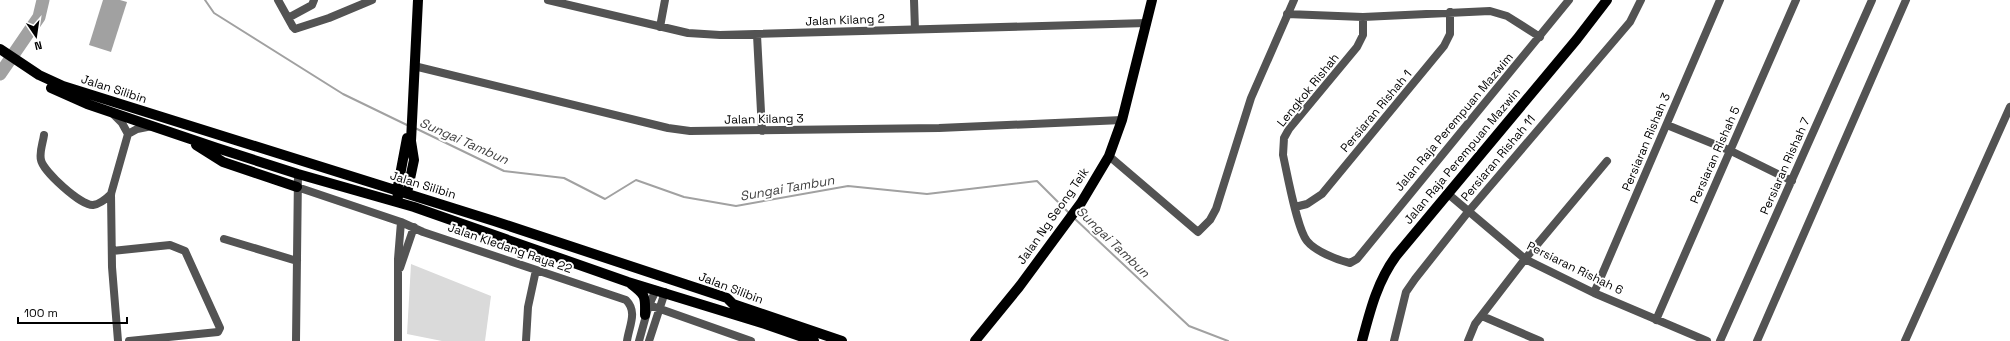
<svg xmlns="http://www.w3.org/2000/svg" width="2010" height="341" viewBox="0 0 2010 341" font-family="'Space Grotesk',sans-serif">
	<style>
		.green { fill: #dadada }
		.water { fill: #a1a1a1 }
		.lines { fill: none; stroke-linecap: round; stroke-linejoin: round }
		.stream { stroke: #a1a1a1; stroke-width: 2 }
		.river { stroke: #a1a1a1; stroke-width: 13 }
		.minor { stroke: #535353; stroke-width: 8 }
		.major { stroke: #000; stroke-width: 10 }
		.labels { text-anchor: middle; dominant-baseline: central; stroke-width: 4; stroke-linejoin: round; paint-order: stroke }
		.street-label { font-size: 12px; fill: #000; stroke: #fff }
		.water-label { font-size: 13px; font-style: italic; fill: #424242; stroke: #fff }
	</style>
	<rect width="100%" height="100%" fill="#fff"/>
	<path class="green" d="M411,264L491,296L485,341H442L407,334Z"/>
	<path class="water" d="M103,0H120L127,2L111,52L89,45Z"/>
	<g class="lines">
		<path class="stream" d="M205,0L214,13L343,94L409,126
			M415,128L504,171L564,178L605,199L636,180L684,197L736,206L848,186L927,194L1037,181L1070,214
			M1074,218L1189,326L1228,341"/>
		<path class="river" d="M0,74L39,17L43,0"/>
		<path class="minor" d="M278,0L293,27L295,29L329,18L372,0
			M548,0L688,33L720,35L1147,23
			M914,0L915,30
			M1287,14L1363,17L1490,11L1507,16L1540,37
			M1363,17V35L1357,47L1289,129L1284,138L1283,155C1287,173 1297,229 1307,241C1315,251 1337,260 1350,263L1357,259L1569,0
			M288,18L312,5L314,0
			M660,27L665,0
			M757,35L762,131
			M414,66L668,128L690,131L939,128L1122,120
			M112,113L122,123L128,134
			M1667,125L1731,151L1792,181
			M44,135C43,143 39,152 41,160C43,171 81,206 93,205C100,204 106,199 111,194
			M1109,156L1198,232L1210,220L1216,209L1251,98L1294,0
			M297,187L401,222L423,232L626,300C638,312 629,326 627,341
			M1447,193L1525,259L1594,293L1707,341
			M1295,207L1307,204L1322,194L1444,46L1450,34V12
			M224,239L297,261
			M112,251L170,245L185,251L220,328L218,332L129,341
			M400,268L414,227
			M1594,293L1720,0
			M649,305L751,341
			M1482,316L1540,341
			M1656,320L1796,0
			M118,341L112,267L111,194L128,134L137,129L152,126
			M296,341L298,174
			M398,341V259L401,222
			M526,341L528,307L536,270
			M639,341L649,305L656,290
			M649,341L665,292
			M1394,341L1406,292L1415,279L1468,212L1630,22L1641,0
			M1468,341L1475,324L1525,259L1607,161
			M1720,341L1872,0
			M1757,341L1906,0
			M1905,341L2010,107"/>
		<path class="major" d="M0,49L39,75L63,86L494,221L727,298L733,304L842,341
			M51,88L87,104L217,148L298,174L414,207L628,282L765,324L814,341
			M196,145L223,162L297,187
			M407,193L414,160L411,141L418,0
			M398,197L397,191L407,138
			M631,284C647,296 645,297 645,315
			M975,341L1019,287L1081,203L1109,156L1122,120L1152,0
			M1362,341C1370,311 1377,282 1396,256L1577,39L1607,0"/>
	</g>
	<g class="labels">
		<g class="street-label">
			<text transform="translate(845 20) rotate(-2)">Jalan Kilang 2</text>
			<text transform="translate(114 89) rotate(18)">Jalan Silibin</text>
			<text transform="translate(1308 90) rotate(-51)">Lengkok Rishah</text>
			<text transform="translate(1376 111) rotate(-50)">Persiaran Rishah 1</text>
			<text transform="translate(764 119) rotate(-1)">Jalan Kilang 3</text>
			<text transform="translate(1454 122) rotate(-50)">Jalan Raja Perempuan Mazwim</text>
			<text transform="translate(1646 142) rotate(-67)">Persiaran Rishah 3</text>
			<text transform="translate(1715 155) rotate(-66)">Persiaran Rishah 5</text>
			<text transform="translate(1462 156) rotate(-50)">Jalan Raja Perempuan Mazwin</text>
			<text transform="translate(1498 158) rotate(-50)">Persiaran Rishah 11</text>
			<text transform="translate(1785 166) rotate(-66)">Persiaran Rishah 7</text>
			<text transform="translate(423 185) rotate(17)">Jalan Silibin</text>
			<text transform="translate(1053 216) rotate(-55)">Jalan Ng Seong Teik</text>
			<text transform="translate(510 248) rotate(19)">Jalan Kledang Raya 22</text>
			<text transform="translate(1575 268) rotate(26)">Persiaran Rishah 6</text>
			<text transform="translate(731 288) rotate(21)">Jalan Silibin</text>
		</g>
		<g class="water-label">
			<text transform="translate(464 141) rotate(24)">Sungai Tambun</text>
			<text transform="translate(787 188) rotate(-10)">Sungai Tambun</text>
			<text transform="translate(1113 242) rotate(44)">Sungai Tambun</text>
		</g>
	</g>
	<g transform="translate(36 36) rotate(167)" stroke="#ffffff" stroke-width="3" paint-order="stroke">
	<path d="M0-3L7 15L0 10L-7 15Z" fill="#000000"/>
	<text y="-6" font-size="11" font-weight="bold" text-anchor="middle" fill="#000000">N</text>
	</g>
	<path d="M18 317v6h109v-6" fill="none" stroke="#000000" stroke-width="2"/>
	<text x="24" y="317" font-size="12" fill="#000000" stroke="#ffffff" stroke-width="3" paint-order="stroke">100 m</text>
</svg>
